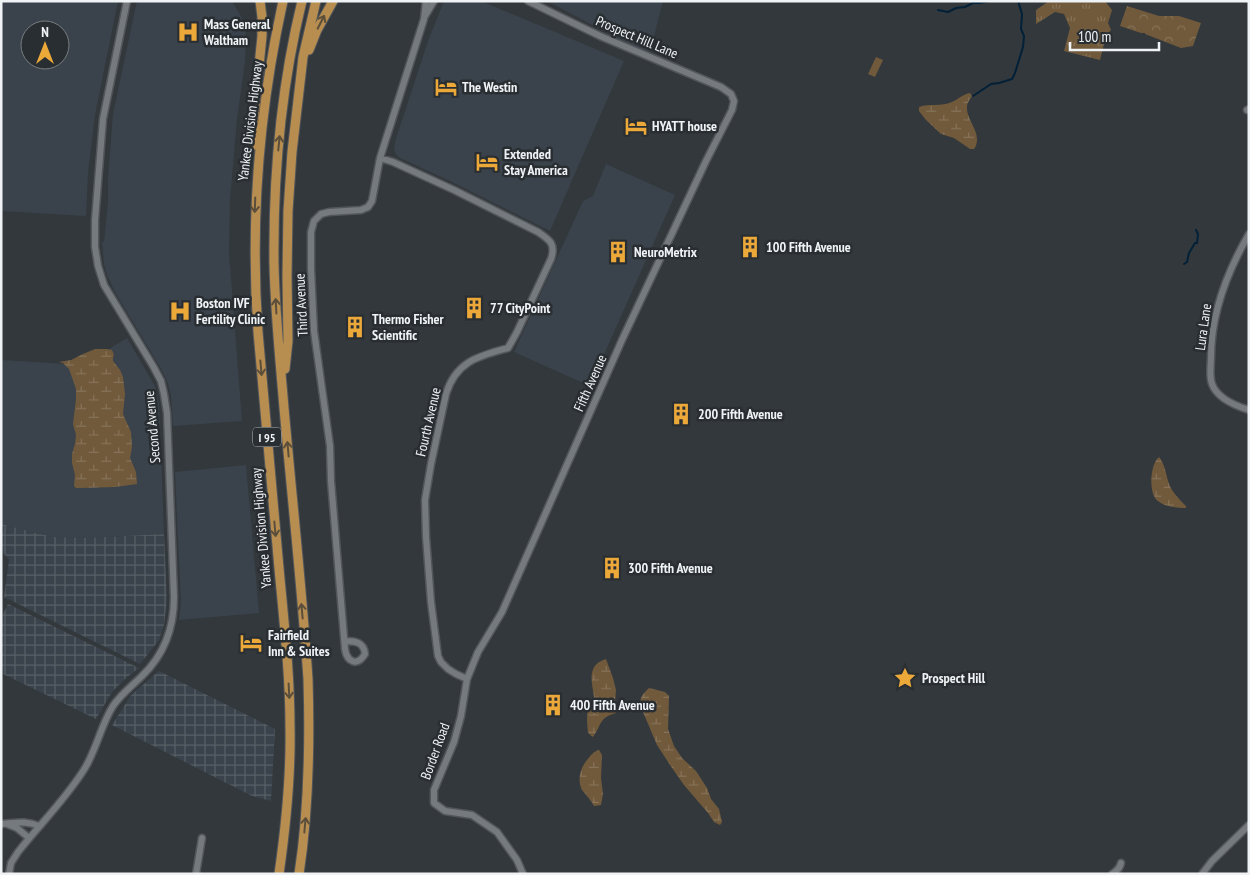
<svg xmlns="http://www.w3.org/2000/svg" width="1250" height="875" viewBox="0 0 1250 875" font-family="'PT Sans Narrow',sans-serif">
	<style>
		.built { fill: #3a434b; fill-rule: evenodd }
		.industrial { fill: url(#industrial-grid) }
		.grass { fill: url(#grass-tufts) }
		.forest { fill: url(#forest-crowns) }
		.wetland { fill: url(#wetland-marsh) }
		.pitch { fill: #715a3b }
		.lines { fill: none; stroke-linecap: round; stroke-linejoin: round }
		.stream { stroke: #022037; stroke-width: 2 }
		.minor-casing { stroke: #52565a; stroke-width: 9 }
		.highway-casing { stroke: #52565a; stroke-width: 11 }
		.minor { stroke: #757a7f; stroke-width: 6 }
		.highway { stroke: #b88d50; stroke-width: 9 }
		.oneway { stroke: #5b4f3c }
		.labels { text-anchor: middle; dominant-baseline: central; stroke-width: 5; stroke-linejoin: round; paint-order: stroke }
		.shield { fill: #292e32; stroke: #b4b8ba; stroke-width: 1 }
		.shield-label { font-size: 12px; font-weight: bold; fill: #f0f3f5 }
		.poi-label { font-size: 14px; font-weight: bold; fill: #f0f3f5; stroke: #292e32; text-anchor: start }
		.street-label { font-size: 14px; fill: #f0f3f5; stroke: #292e32 }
	</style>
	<defs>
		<pattern id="industrial-grid" width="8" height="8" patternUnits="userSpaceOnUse" patternTransform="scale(1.25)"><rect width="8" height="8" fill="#3a434b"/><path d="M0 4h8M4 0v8" fill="none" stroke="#575f66"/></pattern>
		<pattern id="grass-tufts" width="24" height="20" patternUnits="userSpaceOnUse" patternTransform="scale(1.25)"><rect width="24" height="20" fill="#715a3b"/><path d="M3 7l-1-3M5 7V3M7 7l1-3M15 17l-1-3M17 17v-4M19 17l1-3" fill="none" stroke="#867258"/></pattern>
		<pattern id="forest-crowns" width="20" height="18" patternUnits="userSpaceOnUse" patternTransform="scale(1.25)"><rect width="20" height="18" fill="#715a3b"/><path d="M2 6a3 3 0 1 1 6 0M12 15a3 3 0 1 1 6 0" fill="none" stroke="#867258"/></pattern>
		<pattern id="wetland-marsh" width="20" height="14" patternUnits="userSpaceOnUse" patternTransform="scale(1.25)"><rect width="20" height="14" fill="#715a3b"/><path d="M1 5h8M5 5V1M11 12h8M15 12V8" fill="none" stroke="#867258"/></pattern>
	</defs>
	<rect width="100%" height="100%" fill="#33383c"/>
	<path class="built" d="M1,1H118L95,115L88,173L86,216L1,211ZM30,30H60V60H30Z
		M137,1H232L246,25L245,62L237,119L230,200L229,252L242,421L173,426L171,395L167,381L160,367L116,294L107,275L104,264L102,242H104L108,202V179L113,114Z
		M444,1H481L624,61L550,231L452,182L398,157L395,152L394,149L395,142L428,41Z
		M547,1H663L650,52L617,38Z
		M606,164L675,195L590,386L514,352L583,201L593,196Z
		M127,338L155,386L159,404L164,534L87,538L52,537L1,524V360L83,365Z
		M246,465L259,613L179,620L181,602L175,472Z"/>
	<path class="industrial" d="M1,524L52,537L87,538L164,534L167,601L164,625L159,640L140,664L4,597L9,559L1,551Z
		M8,604L139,668L126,678L112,692L96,719L1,673V618Z
		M159,671L275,729L271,801L252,796L112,725L131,695Z"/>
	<path class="grass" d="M1049,1H1105L1112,10L1108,23L1111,30L1106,36L1100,60L1064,51L1070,28L1064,14L1055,12L1036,24V10Z"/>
	<path class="forest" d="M1127,6L1159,16H1179L1201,23L1193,46L1181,48L1145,34V33H1141L1120,26Z"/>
	<path class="wetland" d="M970,93L972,96C970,99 967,103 967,107C966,121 984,134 974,149H970L954,138L941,134L926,120L919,111V107C930,103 941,107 952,102C959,99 963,94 970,93Z
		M95,349H107L112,350L114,355L113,357V361L120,370L123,377L125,394L123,414L131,432L132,447L130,458L136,472L137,484L115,487L80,488H76L74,486L75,475L72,463V454L75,444L76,435L73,424L76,399V389L69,369L63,363L59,362L71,360L83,354Z
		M1159,457C1165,464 1166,475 1169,484C1172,492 1180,500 1186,506V508C1177,508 1165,507 1158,501C1148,494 1150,464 1159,457Z
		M606,659L613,678L616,690L615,701L616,713C598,718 602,725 593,737L588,733C587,721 585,706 594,697C592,682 586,665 606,659Z
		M649,688L665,692L669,696L668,729L674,746L682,758L696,771L707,788L711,799L719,809L722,822L720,825L714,822L708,813L684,785L670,765L657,745L640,705C640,696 643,694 649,688Z
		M599,750L602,755L601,778L603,794L601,805L594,806C591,800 586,795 582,790C577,780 580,768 587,760C590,756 594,751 599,750Z"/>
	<path class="pitch" d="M876,57L883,60L875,77L868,74Z"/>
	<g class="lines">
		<path class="stream" d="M938,10L948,12L956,8L965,7L973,3H980L990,1
			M973,96L991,84L999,83L1012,79L1015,73L1023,47L1024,36L1021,29L1022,14L1018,1
			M1184,264L1187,262L1189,253L1195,243H1197L1198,234L1196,230"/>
		<g class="minor-casing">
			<path id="minor" d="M425,16L434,1
				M1247,110L1249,109
				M380,158L393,162L454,190L538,232C550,240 556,244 551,259L517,332L508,348C479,356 456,361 446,394L431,464L425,500L426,537L431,602L438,656L441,662L448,669L456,674L467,679
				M1249,234C1227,272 1211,313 1211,357C1211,366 1209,376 1212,384C1217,398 1236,406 1249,410
				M345,641C355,641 364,642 365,654C357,667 347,662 345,649L331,481L330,446L314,331L311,269V232L314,221L321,214L329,212L361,210L368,207L372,201L380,158L424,19L426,1
				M1,824C15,823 26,820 39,826
				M7,824L17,828L29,838
				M9,874L11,863L18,852C40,824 66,799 85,768C97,748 101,725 113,706C121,694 132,686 142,676C164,655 174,627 174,597L167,413L164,394L161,381L153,366L104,285L98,266L95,247V220L103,119L127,1
				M196,874L202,838
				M523,874L517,860L497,832L472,815L445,811L434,803V790L454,742L461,716L467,679L478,652L502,612L622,340L706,161L732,110L734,101L731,94L721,87L600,36L528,1
				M1112,874C1117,871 1120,868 1121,863
				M1202,874L1212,861L1249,825"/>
		</g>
		<g class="highway-casing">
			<path id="highway" d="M309,50L317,30L333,1
				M255,145L253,126L262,36V17L260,1
				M285,369L288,341L287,276L288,211L292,152L303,57L316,1
				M279,874C286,825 291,776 290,727C290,670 283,614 278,557C271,482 264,407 258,332C250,220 259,110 283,1
				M299,874C309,809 310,744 308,679C302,589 292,498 284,408C280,360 275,312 274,264C273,176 281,87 302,1"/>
		</g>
		<use href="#minor" class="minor"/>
		<use href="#highway" class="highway"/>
	</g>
	<defs><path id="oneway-shaft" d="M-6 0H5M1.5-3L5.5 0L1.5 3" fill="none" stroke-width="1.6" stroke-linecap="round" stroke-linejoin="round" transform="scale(1.25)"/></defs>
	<g class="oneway">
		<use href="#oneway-shaft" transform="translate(321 22) rotate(-63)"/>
		<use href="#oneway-shaft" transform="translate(279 143) rotate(-84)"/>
		<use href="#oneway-shaft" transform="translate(255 205) rotate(92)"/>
		<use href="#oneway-shaft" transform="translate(276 306) rotate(-93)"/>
		<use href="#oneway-shaft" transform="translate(261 368) rotate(85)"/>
		<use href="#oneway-shaft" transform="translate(288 449) rotate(-95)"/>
		<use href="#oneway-shaft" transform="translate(275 529) rotate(85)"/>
		<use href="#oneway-shaft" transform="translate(302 611) rotate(-95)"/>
		<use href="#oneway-shaft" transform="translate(289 691) rotate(87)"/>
		<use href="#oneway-shaft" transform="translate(305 825) rotate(-85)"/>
	</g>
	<defs>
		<g id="hospital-bare" transform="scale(1.725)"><path d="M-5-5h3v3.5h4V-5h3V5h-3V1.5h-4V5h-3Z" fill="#eca93a" stroke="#292e32" stroke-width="2.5" paint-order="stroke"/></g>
		<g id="hotel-bare" transform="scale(1.725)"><path d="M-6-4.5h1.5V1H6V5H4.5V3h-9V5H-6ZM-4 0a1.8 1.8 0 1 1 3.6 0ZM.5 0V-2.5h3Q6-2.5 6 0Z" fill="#eca93a" stroke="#292e32" stroke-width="2.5" paint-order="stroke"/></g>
		<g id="building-bare" transform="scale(1.725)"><path d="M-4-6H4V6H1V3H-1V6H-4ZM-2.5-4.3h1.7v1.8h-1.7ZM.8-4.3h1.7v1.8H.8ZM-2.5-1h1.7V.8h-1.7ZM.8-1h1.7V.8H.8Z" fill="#eca93a" stroke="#292e32" stroke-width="2.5" paint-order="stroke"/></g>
		<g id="sight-bare" transform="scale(1.725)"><path d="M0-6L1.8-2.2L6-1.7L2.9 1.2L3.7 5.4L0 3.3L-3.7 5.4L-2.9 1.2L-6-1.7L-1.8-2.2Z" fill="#eca93a" stroke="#292e32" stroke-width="2.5" paint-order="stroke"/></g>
	</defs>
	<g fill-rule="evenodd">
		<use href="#hospital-bare" x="188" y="32"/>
		<use href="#hotel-bare" x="446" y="87"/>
		<use href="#hotel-bare" x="636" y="126"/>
		<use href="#hotel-bare" x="487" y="162"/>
		<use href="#building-bare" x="750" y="247"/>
		<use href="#building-bare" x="618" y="252"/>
		<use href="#building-bare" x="474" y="308"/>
		<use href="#hospital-bare" x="180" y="311"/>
		<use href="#building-bare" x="355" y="327"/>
		<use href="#building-bare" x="681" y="414"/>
		<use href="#building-bare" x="612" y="568"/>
		<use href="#hotel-bare" x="251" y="643"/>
		<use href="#sight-bare" x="905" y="678"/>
		<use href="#building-bare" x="553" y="705"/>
	</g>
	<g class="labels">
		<rect class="shield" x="253" y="427.5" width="28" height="19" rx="4"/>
		<g class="shield-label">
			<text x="267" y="437">I 95</text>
		</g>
		<g class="poi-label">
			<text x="204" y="24">Mass General<tspan x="204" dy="16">Waltham</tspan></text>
			<text x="462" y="87">The Westin</text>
			<text x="652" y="126">HYATT house</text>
			<text x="504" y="154">Extended<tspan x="504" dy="16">Stay America</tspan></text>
			<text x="766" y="247">100 Fifth Avenue</text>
			<text x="634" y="252">NeuroMetrix</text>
			<text x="196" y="303">Boston IVF<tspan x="196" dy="16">Fertility Clinic</tspan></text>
			<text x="490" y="308">77 CityPoint</text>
			<text x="372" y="319">Thermo Fisher<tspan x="372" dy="16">Scientific</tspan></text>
			<text x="698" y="414">200 Fifth Avenue</text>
			<text x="628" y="568">300 Fifth Avenue</text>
			<text x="268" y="635">Fairfield<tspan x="268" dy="16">Inn &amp; Suites</tspan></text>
			<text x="922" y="678">Prospect Hill</text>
			<text x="570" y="705">400 Fifth Avenue</text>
		</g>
		<g class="street-label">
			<text transform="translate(637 37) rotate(23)">Prospect Hill Lane</text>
			<text transform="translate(250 121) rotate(-83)">Yankee Division Highway</text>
			<text transform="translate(301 305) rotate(-93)">Third Avenue</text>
			<text transform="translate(1203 327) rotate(-82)">Lura Lane</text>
			<text transform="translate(590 383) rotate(-66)">Fifth Avenue</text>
			<text transform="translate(428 422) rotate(-77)">Fourth Avenue</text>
			<text transform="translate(152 427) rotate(-95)">Second Avenue</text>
			<text transform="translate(261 528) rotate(-95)">Yankee Division Highway</text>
			<text transform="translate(435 751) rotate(-70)">Border Road</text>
		</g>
	</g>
	<rect width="1250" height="875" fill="none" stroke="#f0f3f5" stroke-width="5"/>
	<g transform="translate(45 45)"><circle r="24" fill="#292e32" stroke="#797d80"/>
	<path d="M0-4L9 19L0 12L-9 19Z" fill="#eca93a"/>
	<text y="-8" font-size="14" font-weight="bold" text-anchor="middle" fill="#f0f3f5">N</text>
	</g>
	<path d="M1070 42v8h89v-8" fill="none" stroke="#f0f3f5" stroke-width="2.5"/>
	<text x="1078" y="42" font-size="15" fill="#f0f3f5" stroke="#292e32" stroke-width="4" paint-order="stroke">100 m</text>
</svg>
